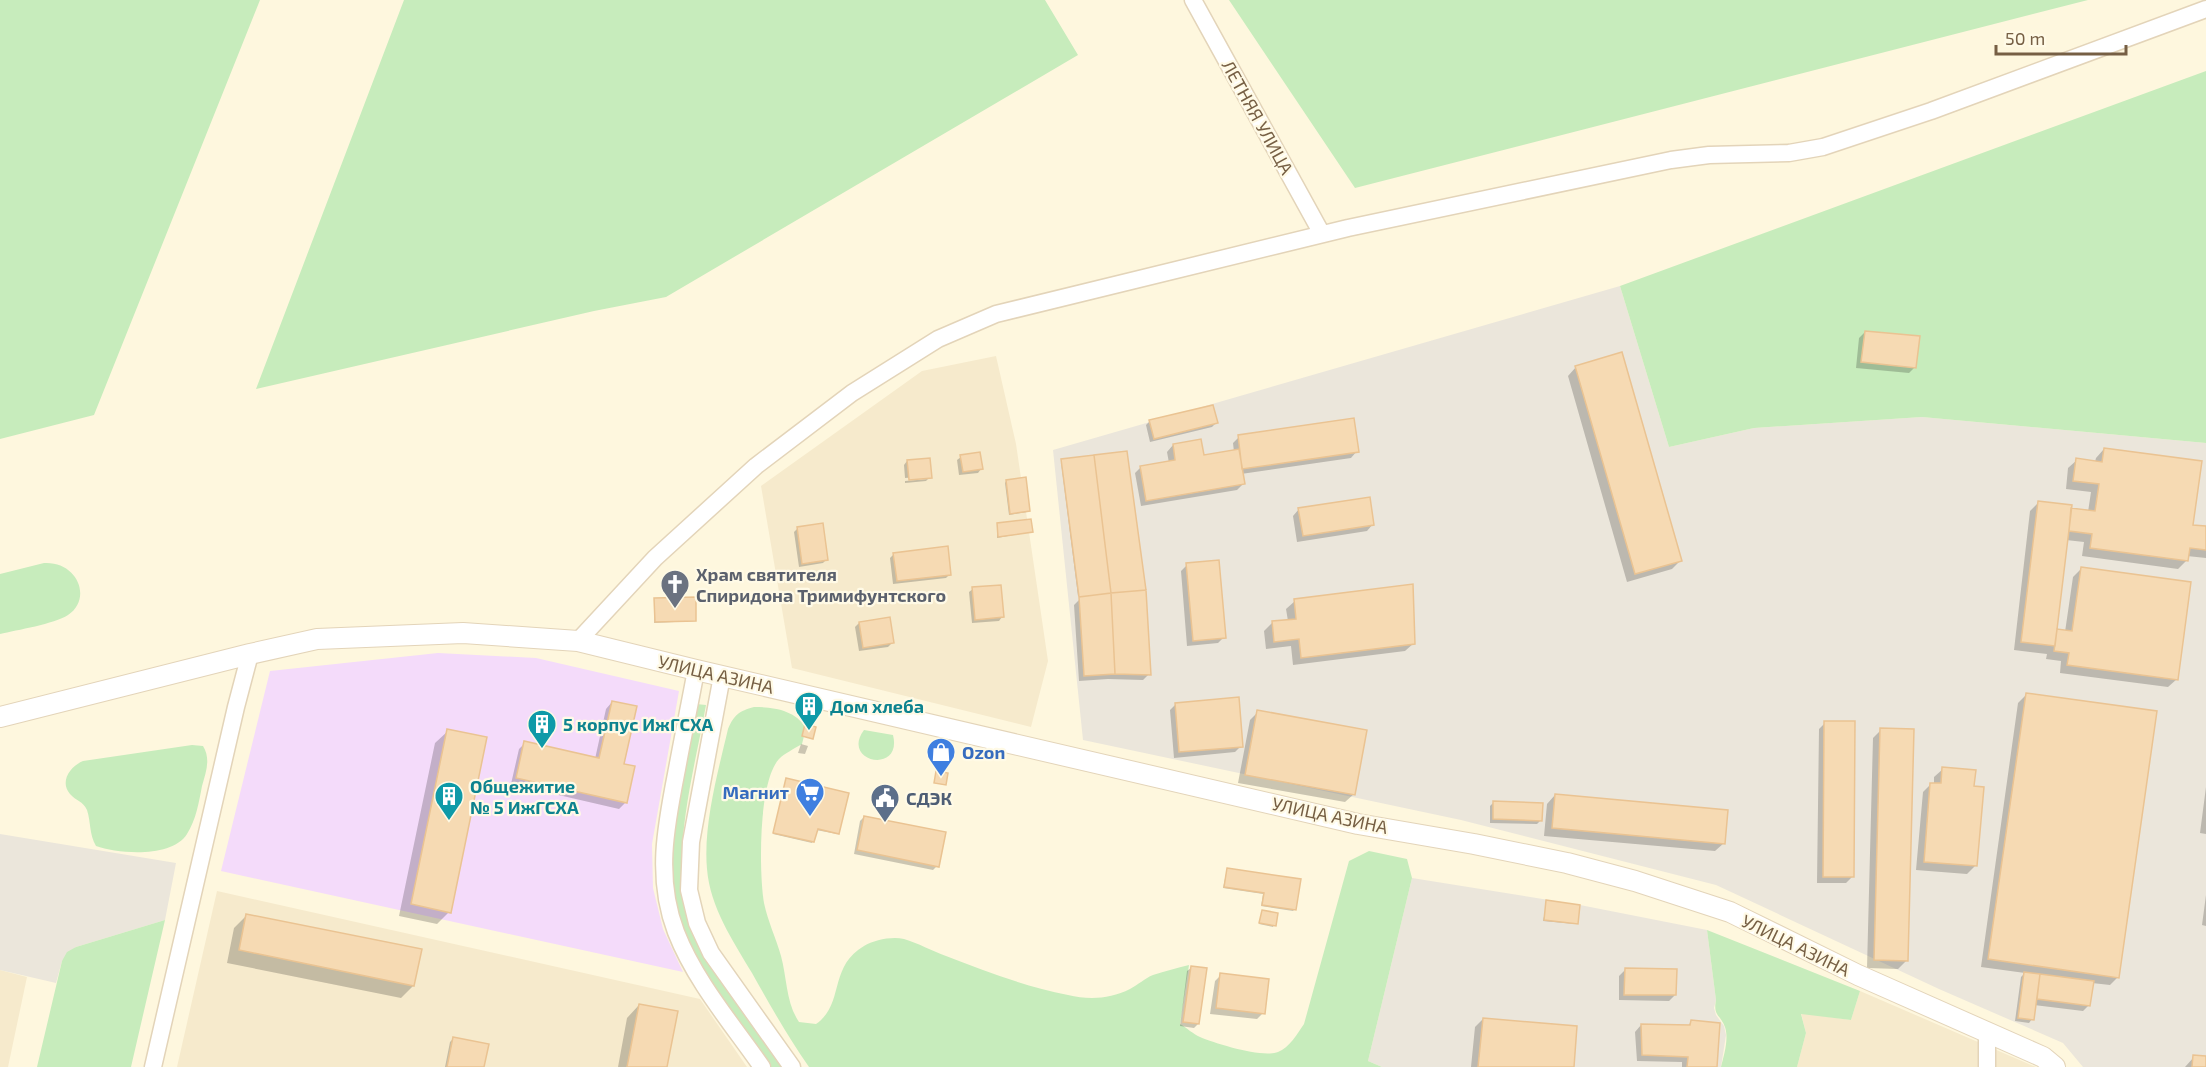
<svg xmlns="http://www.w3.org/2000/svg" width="2206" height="1067" viewBox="0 0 2206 1067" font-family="'Exo 2',sans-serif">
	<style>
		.residential { fill: #f6eacc }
		.industrial { fill: #ebe6db }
		.education { fill: #f4dbfa }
		.green { fill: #c7ecbc }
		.shadow { fill: #0003 }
		.building { fill: #f6dab3; stroke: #eac392; stroke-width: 1.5 }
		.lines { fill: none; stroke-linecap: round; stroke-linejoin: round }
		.minor-casing { stroke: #e3d4b9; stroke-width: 19 }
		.tertiary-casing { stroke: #e3d4b9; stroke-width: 22 }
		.minor { stroke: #fff; stroke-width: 16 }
		.tertiary { stroke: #fff; stroke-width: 20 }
		.labels { text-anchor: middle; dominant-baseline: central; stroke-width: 4.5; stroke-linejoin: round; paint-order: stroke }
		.street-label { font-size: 18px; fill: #765f44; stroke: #fffae6 }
		.worship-label { font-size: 18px; font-weight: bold; fill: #5b616d; stroke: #fffae6; text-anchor: start }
		.culture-label { font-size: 18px; font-weight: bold; fill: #0d838f; stroke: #fffae6; text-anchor: start }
		.shop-label { font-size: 18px; font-weight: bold; fill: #366cbe; stroke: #fffae6; text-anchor: start }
		.service-label { font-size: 18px; font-weight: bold; fill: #4e5e75; stroke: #fffae6; text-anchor: start }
	</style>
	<rect width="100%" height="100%" fill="#fef7de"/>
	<path class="residential" d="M996,356L1016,444L1048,661L1031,727L792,668L761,486L922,371Z
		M217,891L700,999L747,1067H177Z
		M0,970L27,977L8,1067H0Z
		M1860,991L2036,1067H1797L1806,1033L1801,1013L1851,1020Z"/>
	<path class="industrial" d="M1620,286L1669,447L1754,428L1922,417L2206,443V1067H2083L2063,1043L1939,989L1716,885L1461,820L1083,740L1053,450Z
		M0,834L176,863L165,920L76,947L62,961L56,983L0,970Z
		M1412,878L1580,905L1707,930L1716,1000L1714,1008L1716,1015L1724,1026L1726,1035L1721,1067H1382L1368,1061Z"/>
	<path class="education" d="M438,653L536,658L679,691L652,844L653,888L663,929L683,972L221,871L270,671Z"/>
	<path class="green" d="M0,0H260L94,415L0,439Z
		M404,0H1045L1078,55L666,297L594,311L256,389Z
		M1229,0H2088L1355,188Z
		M2206,71V443L1922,417L1754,428L1669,447L1620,286Z
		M44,563C77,561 93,598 68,615C54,624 17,630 0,634V574Z
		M696,704L706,705C695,766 677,829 683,891L785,1067H770C743,1028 710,989 689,945C652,871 681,781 696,704Z
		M754,707C774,707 795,710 806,728L802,744C794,749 785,753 779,759C758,782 759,873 764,903C768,922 776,938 781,956C787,978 786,1003 799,1022L816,1024C845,1004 828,967 864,946C874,940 892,936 904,939C918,943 932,951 946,956C985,971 1026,987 1068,995C1089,1000 1110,999 1130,989C1138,985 1145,978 1153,975C1165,971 1177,968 1189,965L1180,1024C1187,1028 1193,1034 1200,1037C1217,1044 1262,1058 1278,1052C1289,1048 1298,1033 1304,1024L1349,861L1369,851L1407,859L1412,878L1368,1061L1382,1067H809C788,1037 770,1005 752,973C733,941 710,907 707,869C703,825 718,772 728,729C734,715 739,711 754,707Z
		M864,730L893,735C903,775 840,762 864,730Z
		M192,745L203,746C211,759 206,772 202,786C199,802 196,820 187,834C172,858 119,854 96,846C89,834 91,822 87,810C83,801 76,801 70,794C59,781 71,766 83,761Z
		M165,920L131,1067H37L62,961L67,952L76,947Z
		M1707,930L1860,991L1851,1020L1801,1014L1806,1033L1797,1067H1721C1724,1055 1729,1039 1725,1027C1720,1014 1713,1016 1716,1000Z"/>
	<path class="shadow" d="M1865,332L1915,367L1909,373L1856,368L1859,338Z
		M1576,367L1680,561L1672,569L1627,582L1568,376Z
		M1150,421L1216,423L1212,427L1150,442L1146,425Z
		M1239,437L1357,451L1351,458L1241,474L1243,484L1237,490L1141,506L1135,473L1141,467L1169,463L1167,452L1173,445L1203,457L1234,452L1233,443Z
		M2104,449L2191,526L2206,528V558L2187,556V560L2178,569L2082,556L2084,542L2066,540L2055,630L2065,632L2073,577L2081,569L2177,679L2168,687L2060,673L2061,661L2046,659L2047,654L2014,650L2030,511L2039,502L2088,512L2091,492L2066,489L2068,468L2077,460L2095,462L2096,458Z
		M961,457L981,469L978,473L959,475L957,460Z
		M907,461L930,477L928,479V476L905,478L904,465Z
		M1062,461L1149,674L1143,680L1108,679L1079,681L1074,605L1080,599L1102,593L1078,596L1061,462Z
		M928,479L926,481L905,483V481Z
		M1006,481L1028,511L1027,512L1009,515L1005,483Z
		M1299,509L1373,524L1367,531L1297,542L1293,516Z
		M997,525L1031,532L997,538Z
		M798,528L827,559L823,563L799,567L794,532Z
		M894,554L950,574L946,578L893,584L890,558Z
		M1187,565L1224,637L1218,643L1187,646L1181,571Z
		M973,589L1002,617L999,621L972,623L969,592Z
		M655,599L695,621L654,623Z
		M1295,601L1414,643L1405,651L1293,665L1291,646L1266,649L1264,631L1272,623L1288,621L1286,609Z
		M859,623L892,643L888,647L859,651L855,627Z
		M2026,695L2118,977L2110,985L2092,983L2089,1005L2083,1011L2034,1005L2032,1019L2029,1023L2015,1021L2021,977L2025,973L1981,967L2018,703Z
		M612,702L622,765L633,767L625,803L619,809L511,784L519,749L525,743L595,759L606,709Z
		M1176,704L1241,746L1235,752L1174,758L1170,710Z
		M1258,712L1354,794L1345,802L1238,783L1250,720Z
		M1825,723L1852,877L1846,883H1817L1819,729Z
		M1881,730L1907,960L1898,969L1867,968L1873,738Z
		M448,731L449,912L437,924L399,916L435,743Z
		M801,744L808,746L805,754L798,753Z
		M1943,769L1972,788L1975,866L1967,874L1916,870L1923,792L1931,784H1934V777Z
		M787,780L838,833L837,834L816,830L812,843L773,834Z
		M2206,787V834L2200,833Z
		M1555,795L1724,843L1715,851L1544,836L1547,804Z
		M1494,802L1540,821L1537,824L1490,823V806Z
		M864,817L937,866L933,870L854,854L860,821Z
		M1227,869L1295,909L1293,911L1261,906L1263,894L1223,888Z
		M2206,895V926L2202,925Z
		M1547,902L1576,923L1575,924L1543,921Z
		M1262,912L1274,925L1273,927L1259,924Z
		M247,915L413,986L401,998L227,963L234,928Z
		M1191,968L1198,1024L1194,1028L1180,1026L1187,971Z
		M1625,970L1675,995L1669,1001L1619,1000V976Z
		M1221,975L1263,1013L1257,1019L1210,1014L1215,981Z
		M639,1005L666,1067H618L627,1018Z
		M1483,1019L1572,1067H1471L1475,1027Z
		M1691,1022L1715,1067H1682V1062L1637,1061L1635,1032L1641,1025L1687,1027Z
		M454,1038L483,1067H445L450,1042Z
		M2194,1057H2206V1067H2185Z"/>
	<path class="building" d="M1865,331L1920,336L1916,368L1861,362Z
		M1622,352L1682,561L1635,574L1575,366Z
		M1213,405L1218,423L1154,439L1149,420Z
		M1354,418L1359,452L1242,469L1238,435Z
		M1201,439L1204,455L1239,449L1245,484L1146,501L1140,466L1175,460L1173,444Z
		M2104,448L2202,461L2193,525L2206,526V550L2190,548L2188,561L2090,548L2092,534L2069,531L2071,508L2095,511L2099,484L2073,481L2076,458L2102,462Z
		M1127,451L1146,590L1111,593L1094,455Z
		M980,452L983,469L963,472L960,455Z
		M1094,455L1111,593L1079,597L1061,459Z
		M930,458L932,478L909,480L907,460Z
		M1026,477L1030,511L1010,514L1006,480Z
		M1370,497L1374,525L1303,536L1298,508Z
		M2038,501L2072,505L2055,646L2021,642Z
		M1031,519L1033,532L998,537L997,523Z
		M823,523L828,560L802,564L797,527Z
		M948,546L951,575L897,581L893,553Z
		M1219,560L1226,638L1193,641L1186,563Z
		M2081,567L2191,582L2178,680L2067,665L2069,653L2054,651L2057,629L2072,631Z
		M1413,584L1415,644L1301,658L1299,639L1274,642L1272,621L1296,619L1294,599Z
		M1001,585L1004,617L975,620L972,587Z
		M1146,590L1151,675L1115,674L1111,593Z
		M1111,593L1115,674L1084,676L1079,597Z
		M696,597V621L655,622L654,598Z
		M890,617L894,643L863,648L859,622Z
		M2026,693L2157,711L2119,978L1988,959Z
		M1239,697L1243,747L1179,752L1175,703Z
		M612,701L637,706L624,764L635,766L627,803L516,778L524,741L599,758Z
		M1257,710L1367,730L1355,795L1245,775Z
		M1824,721H1855L1854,877H1823Z
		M805,724L816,727L813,739L802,736Z
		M1880,728L1914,729L1908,961L1874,960Z
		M447,729L487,737L451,913L411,904Z
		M1942,767L1976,770L1974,786L1984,787L1977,866L1924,862L1930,783H1941Z
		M936,771L948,773L946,785L934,783Z
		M786,778L849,793L839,834L818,829L814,842L773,833Z
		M1555,794L1728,810L1725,844L1552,828Z
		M1493,801L1543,803L1542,821L1493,819Z
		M864,816L946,832L939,867L857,850Z
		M1227,868L1301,879L1296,910L1262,905L1264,893L1224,887Z
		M1546,900L1580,905L1578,924L1544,920Z
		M1262,910L1278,913L1276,926L1259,923Z
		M246,914L422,949L414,986L239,950Z
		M1191,966L1207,968L1199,1024L1183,1022Z
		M1625,968L1677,969L1676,995H1624Z
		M2024,972L2040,974L2034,1020L2018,1018Z
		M1220,973L1269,979L1265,1014L1216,1008Z
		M2040,974L2094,981L2090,1006L2037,999Z
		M639,1004L678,1011L667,1067H627Z
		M1483,1018L1577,1026L1574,1067H1478Z
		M1691,1020L1720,1023L1717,1067H1687L1688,1057L1642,1055L1641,1024L1690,1025Z
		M453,1037L489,1044L484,1067H447Z
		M2193,1055L2206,1056V1067H2192Z"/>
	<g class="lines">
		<g class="minor-casing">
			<path id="minor" d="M1193,0L1322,234
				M578,641L655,558L756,466L852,393L938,339L996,314L1348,228L1671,160L1709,155L1789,153L1823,147L1931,111L2206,9
				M696,670C690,703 683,736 677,769C666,825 655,877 676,932C695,981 732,1024 762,1067
				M722,676L691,842L689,890L697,923L711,953L792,1067
				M153,1067L236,707L250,654
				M1987,1067V1033"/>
		</g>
		<g class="tertiary-casing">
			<path id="tertiary" d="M0,717L250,654L317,639L463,633L578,641L696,670L1358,824L1474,844L1567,863L1635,881L1730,912L1858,975L2043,1057L2055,1067"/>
		</g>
		<use href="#minor" class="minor"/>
		<use href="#tertiary" class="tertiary"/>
	</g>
	<defs>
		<g id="church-pin" transform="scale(1.5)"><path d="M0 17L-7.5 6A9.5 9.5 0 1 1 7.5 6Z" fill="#6b7280" stroke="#fffae6"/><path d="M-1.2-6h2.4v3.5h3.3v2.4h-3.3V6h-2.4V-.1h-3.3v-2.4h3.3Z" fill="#fff"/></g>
		<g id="building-pin" transform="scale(1.5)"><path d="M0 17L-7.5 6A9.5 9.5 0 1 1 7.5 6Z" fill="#0f9aa8" stroke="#fffae6"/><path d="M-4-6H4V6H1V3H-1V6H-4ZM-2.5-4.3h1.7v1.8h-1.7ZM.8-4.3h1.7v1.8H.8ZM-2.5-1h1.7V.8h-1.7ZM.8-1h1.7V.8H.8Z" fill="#fff"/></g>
		<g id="shop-pin" transform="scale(1.5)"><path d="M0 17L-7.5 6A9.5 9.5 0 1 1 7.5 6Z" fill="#3f7fe0" stroke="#fffae6"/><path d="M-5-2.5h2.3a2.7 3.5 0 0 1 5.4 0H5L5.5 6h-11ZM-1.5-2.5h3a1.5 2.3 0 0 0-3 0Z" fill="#fff"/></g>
		<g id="supermarket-pin" transform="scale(1.5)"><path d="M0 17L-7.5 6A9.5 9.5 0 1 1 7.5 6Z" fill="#3f7fe0" stroke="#fffae6"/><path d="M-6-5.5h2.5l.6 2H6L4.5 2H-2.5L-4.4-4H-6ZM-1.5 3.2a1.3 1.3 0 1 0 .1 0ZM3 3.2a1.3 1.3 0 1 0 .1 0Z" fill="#fff"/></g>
		<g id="civic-pin" transform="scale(1.5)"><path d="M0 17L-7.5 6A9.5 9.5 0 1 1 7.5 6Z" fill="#5c6f8a" stroke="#fffae6"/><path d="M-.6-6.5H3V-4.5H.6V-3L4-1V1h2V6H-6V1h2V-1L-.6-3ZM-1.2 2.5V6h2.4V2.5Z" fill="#fff"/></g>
	</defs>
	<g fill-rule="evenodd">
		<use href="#church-pin" x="675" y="584"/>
		<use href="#building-pin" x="809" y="706"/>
		<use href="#building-pin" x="542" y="724"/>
		<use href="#shop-pin" x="941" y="752"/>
		<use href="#supermarket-pin" x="810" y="792"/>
		<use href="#building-pin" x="449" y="796"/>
		<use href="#civic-pin" x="885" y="798"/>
	</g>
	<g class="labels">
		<g class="street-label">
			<text transform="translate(1258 117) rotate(61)">ЛЕТНЯЯ УЛИЦА</text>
			<text transform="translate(716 674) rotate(13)">УЛИЦА АЗИНА</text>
			<text transform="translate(1330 815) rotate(12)">УЛИЦА АЗИНА</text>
			<text transform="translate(1796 945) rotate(26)">УЛИЦА АЗИНА</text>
		</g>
		<g class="worship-label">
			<text x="696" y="574">Храм святителя<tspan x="696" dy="21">Спиридона Тримифунтского</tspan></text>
		</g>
		<g class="culture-label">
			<text x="830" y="706">Дом хлеба</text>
			<text x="563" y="724">5 корпус ИжГСХА</text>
			<text x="470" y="786">Общежитие<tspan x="470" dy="21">№ 5 ИжГСХА</tspan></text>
		</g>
		<g class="shop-label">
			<text x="962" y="752">Ozon</text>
			<text x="789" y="792" text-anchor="end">Магнит</text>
		</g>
		<g class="service-label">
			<text x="906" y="798">СДЭК</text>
		</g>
	</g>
	<path d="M1996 45v9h130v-9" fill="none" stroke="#765f44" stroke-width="3"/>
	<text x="2005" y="45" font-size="18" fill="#765f44" stroke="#fffae6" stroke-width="4.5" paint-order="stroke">50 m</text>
</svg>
